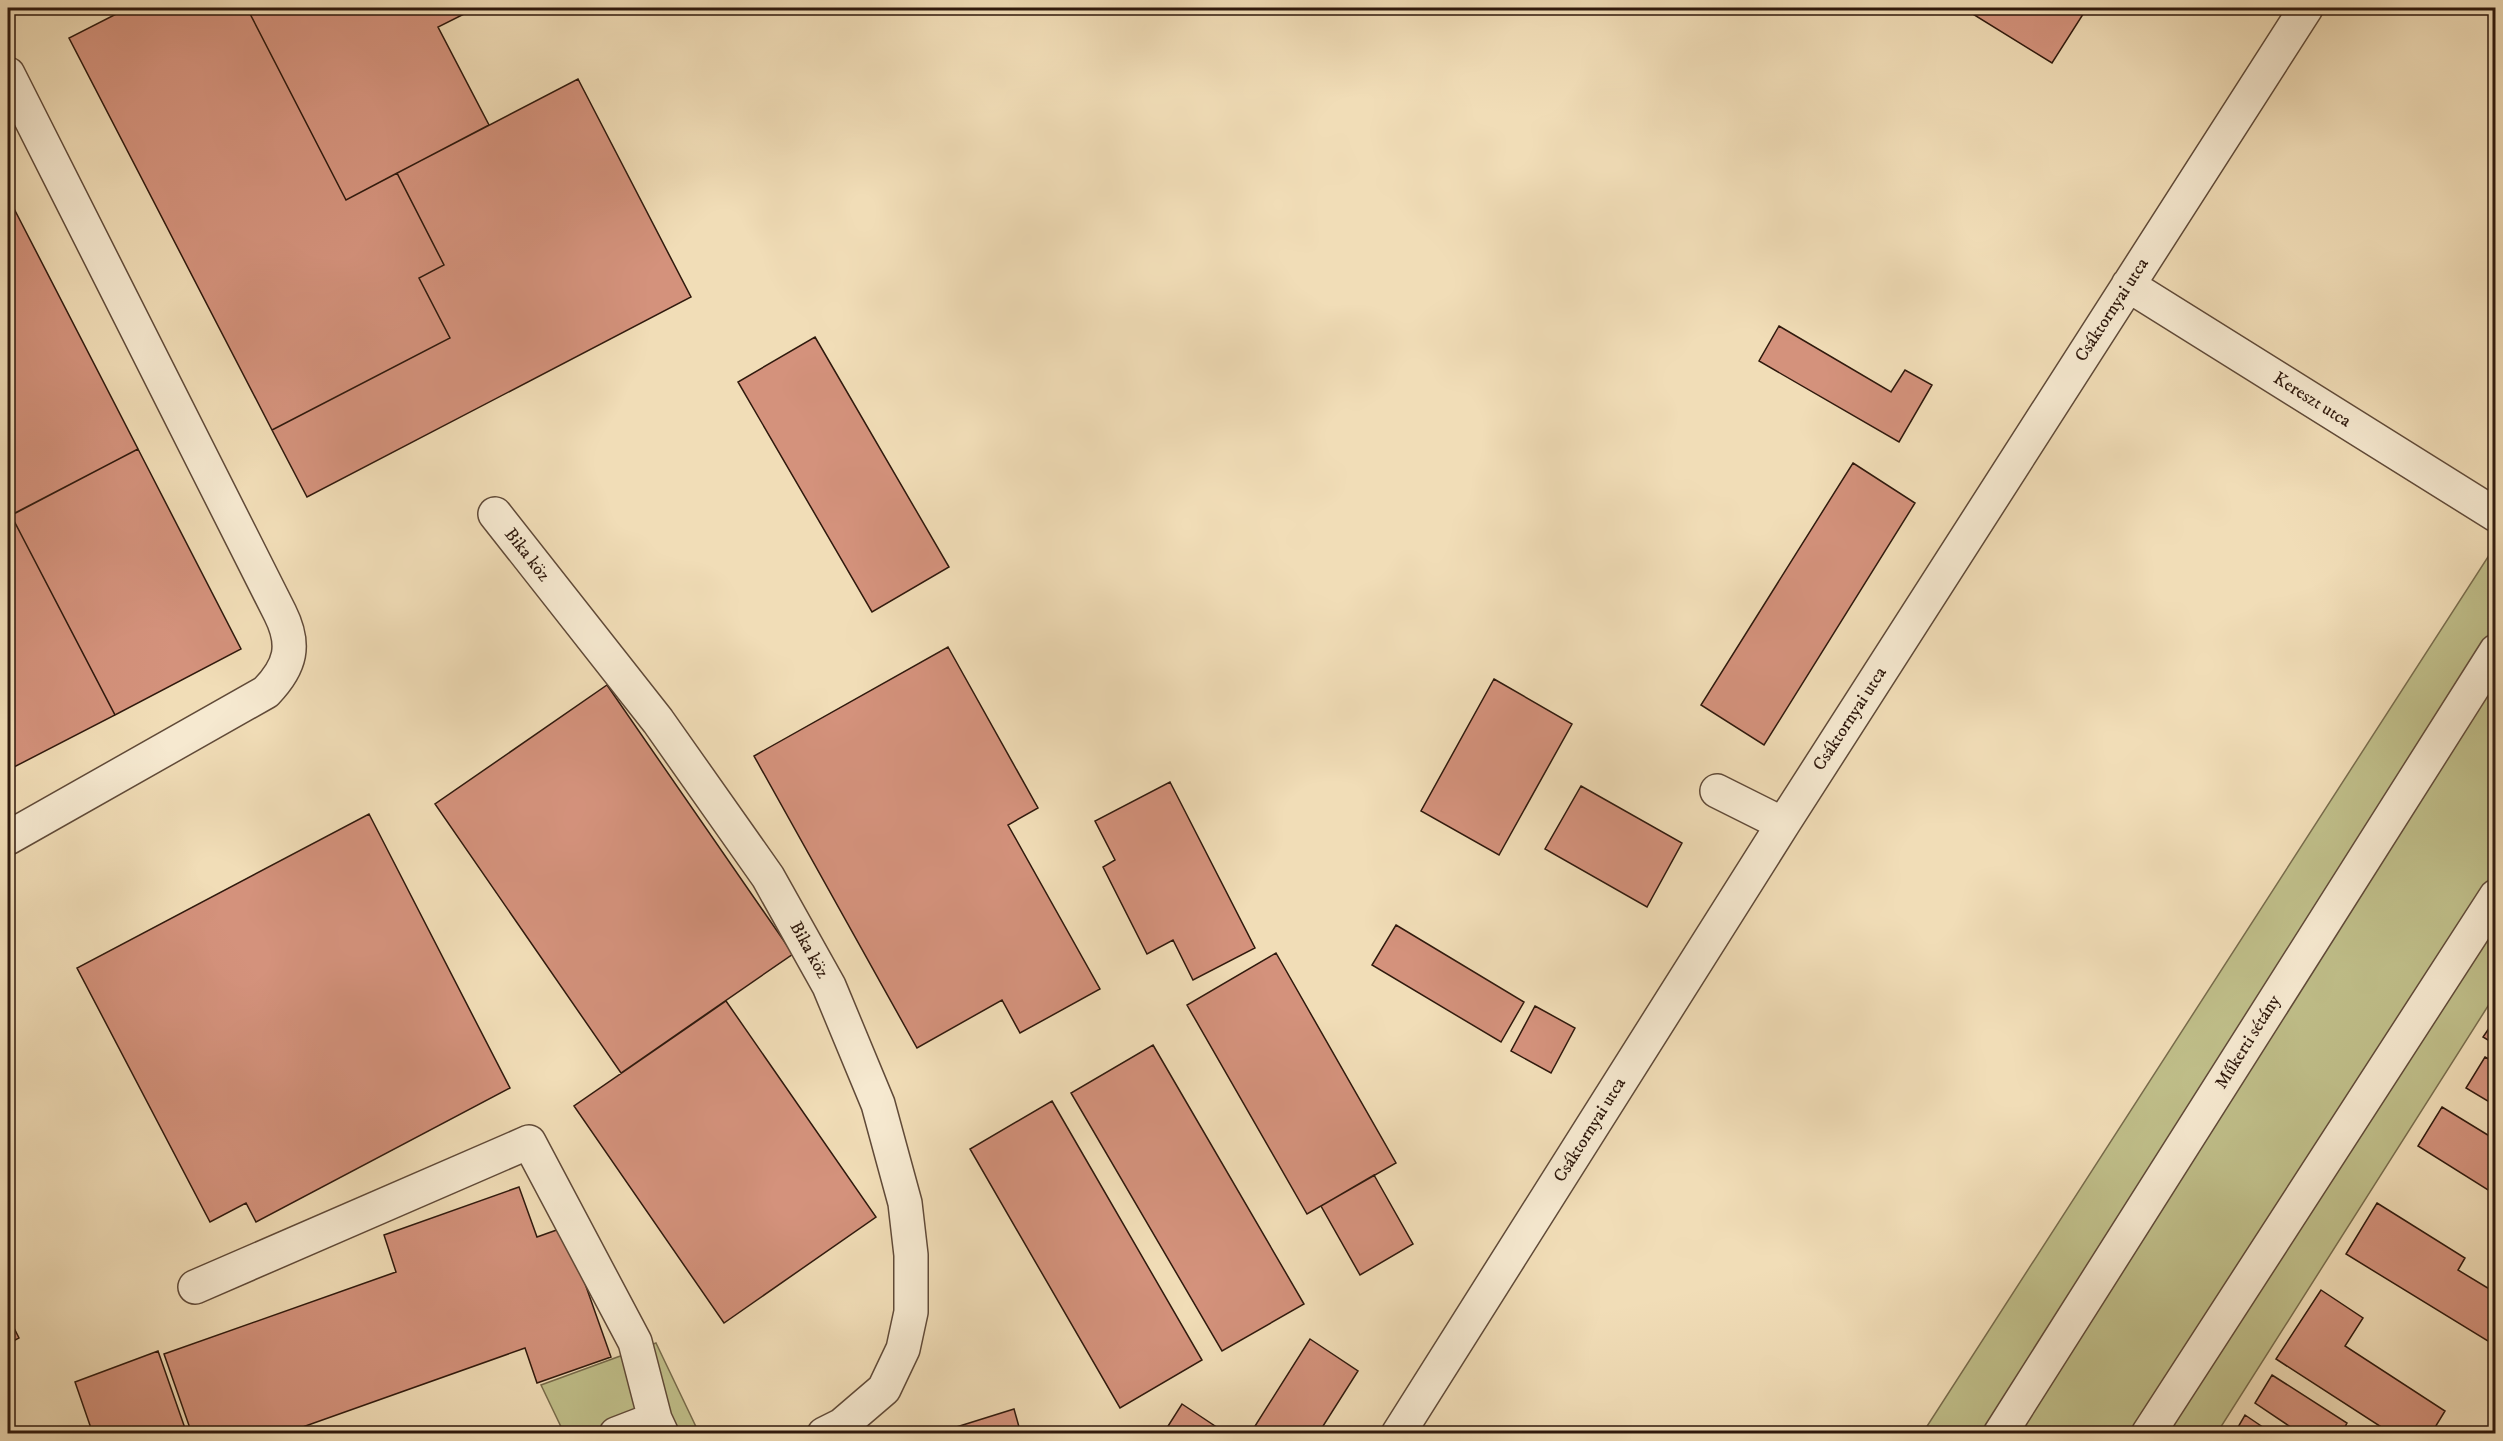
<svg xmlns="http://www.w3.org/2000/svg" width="2503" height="1441" viewBox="0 0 2503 1441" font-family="'IM FELL DW Pica',serif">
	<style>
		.green { fill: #c0bf8a; stroke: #786c4c; stroke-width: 1.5 }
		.building { fill: #d4927c; stroke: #2f190d; stroke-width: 1.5 }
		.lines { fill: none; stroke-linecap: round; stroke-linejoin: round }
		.minor-casing { stroke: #604a38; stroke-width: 36 }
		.minor { stroke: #f6e9d0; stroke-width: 33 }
		.labels { text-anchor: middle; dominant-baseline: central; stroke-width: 4.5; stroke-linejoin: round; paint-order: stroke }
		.street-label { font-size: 18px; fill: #2f190d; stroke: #f6e9d0 }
	</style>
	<rect width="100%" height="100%" fill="#f1ddb7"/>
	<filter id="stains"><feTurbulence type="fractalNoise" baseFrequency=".00333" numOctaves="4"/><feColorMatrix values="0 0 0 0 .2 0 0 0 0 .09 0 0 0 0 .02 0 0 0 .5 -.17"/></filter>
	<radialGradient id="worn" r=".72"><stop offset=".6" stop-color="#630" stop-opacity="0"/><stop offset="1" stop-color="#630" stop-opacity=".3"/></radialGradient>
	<path class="green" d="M2495,546V995L2217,1433L1922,1434Z
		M656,1343L699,1433H564L541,1385Z"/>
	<path class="building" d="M128,8H247L346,200L397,173L444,265L419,278L450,338L272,430L69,38Z
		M247,8H476L438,27L489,125L346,200Z
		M1963,8H2087L2052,63Z
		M578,79L691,297L307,497L272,430L450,338L419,278L444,265L397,173Z
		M8,197L138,449L8,517Z
		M1779,326L1891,392L1905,370L1932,385L1899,442L1759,361Z
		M815,337L949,567L872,612L738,382Z
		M138,449L241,649L115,715L11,515Z
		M1853,463L1915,503L1764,745L1701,705Z
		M11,515L115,715L14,767L8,755V517Z
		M948,647L1038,808L1008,825L1100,989L1020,1033L1002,1000L917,1048L754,756Z
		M1494,679L1572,724L1499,855L1421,811Z
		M607,685L793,954L621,1073L435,804Z
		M1170,782L1255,948L1193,980L1173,940L1147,954L1103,867L1115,860L1095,821Z
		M1581,786L1682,843L1647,907L1545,849Z
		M369,814L510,1088L256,1222L246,1203L210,1222L77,968Z
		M1396,925L1524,1002L1501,1042L1372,965Z
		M1276,953L1396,1163L1307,1214L1187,1005Z
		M726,1001L876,1217L724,1323L574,1106Z
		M1535,1006L1575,1028L1551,1073L1511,1051Z
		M2496,1018V1045L2483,1037Z
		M1153,1045L1304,1304L1222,1351L1071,1093Z
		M2485,1057L2496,1063V1106L2466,1088Z
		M1052,1101L1202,1360L1120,1408L970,1149Z
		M2442,1107L2496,1140V1195L2418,1146Z
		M1374,1175L1413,1244L1360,1275L1321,1206Z
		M519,1187L537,1237L565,1227L611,1357L537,1383L525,1348L283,1434H192L164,1354L396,1272L384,1235Z
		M2377,1203L2465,1258L2458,1270L2496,1293V1346L2346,1254Z
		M2321,1290L2363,1318L2345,1346L2445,1411L2431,1434H2392L2276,1359Z
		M8,1316L19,1338L8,1344Z
		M1310,1339L1358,1371L1318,1434H1250Z
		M158,1351L187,1434H93L75,1382Z
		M2272,1375L2347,1423L2341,1434H2301L2255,1403Z
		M1182,1404L1227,1434H1163Z
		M1014,1409L1021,1434H934Z
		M2245,1415L2273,1434H2234Z"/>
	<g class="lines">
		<g class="minor-casing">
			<path id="minor" d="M8,74L280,613C296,645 291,666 266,692L8,838
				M2128,285L2496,515
				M495,514L658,721L768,877L829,986L878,1104L905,1203L911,1255V1312L903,1349L884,1389L842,1425L824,1434
				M1717,791L1783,824
				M195,1287L529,1142L635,1342L655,1419L662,1434
				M616,1434L655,1419
				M1398,1434L1783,824L2306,8
				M2000,1434L2496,651
				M2148,1434L2496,896"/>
		</g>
		<use href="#minor" class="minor"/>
	</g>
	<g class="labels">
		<g class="street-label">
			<text transform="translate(2112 310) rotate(-57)">Csáktornyai utca</text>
			<text transform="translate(2312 400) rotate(32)">Kereszt utca</text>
			<text transform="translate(527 555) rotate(52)">Bika köz</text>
			<text transform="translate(1850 719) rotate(-57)">Csáktornyai utca</text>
			<text transform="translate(809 950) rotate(61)">Bika köz</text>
			<text transform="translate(2248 1042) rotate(-58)">Műkerti sétány</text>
			<text transform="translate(1590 1130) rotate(-58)">Csáktornyai utca</text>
		</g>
	</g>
	<rect width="2503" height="1441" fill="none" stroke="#f1ddb7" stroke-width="30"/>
	<rect x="9" y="9" width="2485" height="1423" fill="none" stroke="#2f190d" stroke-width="3"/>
	<rect x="15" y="15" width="2473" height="1411" fill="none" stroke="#2f190d" stroke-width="1.5"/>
	<rect width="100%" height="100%" filter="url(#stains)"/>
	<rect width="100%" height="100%" fill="url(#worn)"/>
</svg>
